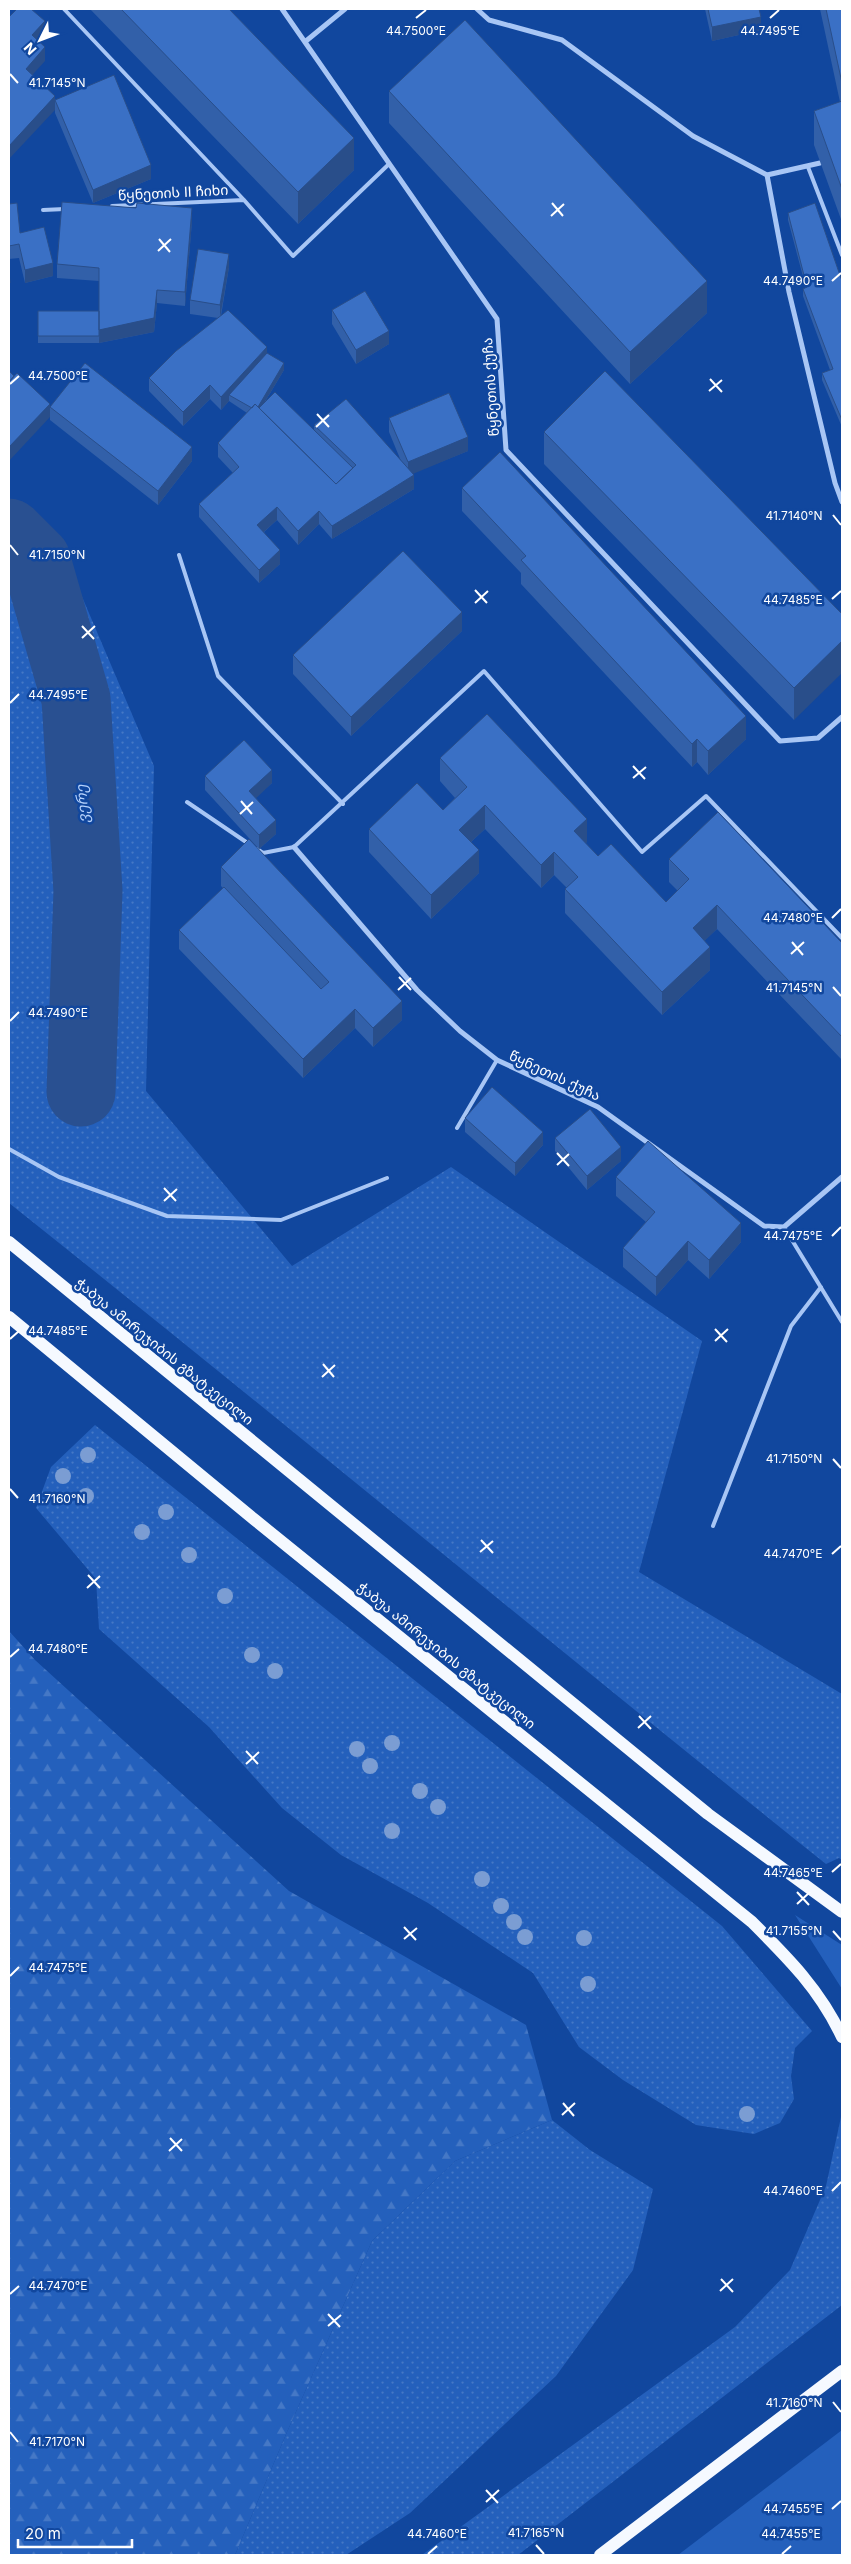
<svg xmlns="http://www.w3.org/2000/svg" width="851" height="2564" viewBox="0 0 851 2564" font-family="Inter,'Noto Sans Georgian',sans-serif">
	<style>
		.grass { fill: url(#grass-dots) }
		.forest { fill: url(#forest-firs) }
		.park { fill: #2460bc }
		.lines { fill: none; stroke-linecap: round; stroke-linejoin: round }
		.river { stroke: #295091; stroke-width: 69 }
		.service { stroke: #a8c6f5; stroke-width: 4 }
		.minor { stroke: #a8c6f5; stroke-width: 5 }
		.primary { stroke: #f5f9ff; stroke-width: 12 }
		.tree { fill: #7b9dd3 }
		.wall { fill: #3260a9 }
		.shaded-wall { fill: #294e8a }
		.building { fill: #3a70c5; stroke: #294e8a }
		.ticks { fill: none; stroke: #fff; stroke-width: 2 }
		.labels { text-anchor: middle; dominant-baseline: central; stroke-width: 5; stroke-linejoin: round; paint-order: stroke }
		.street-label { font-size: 14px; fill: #fff; stroke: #11479e }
		.water-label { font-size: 15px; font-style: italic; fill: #b5d1fb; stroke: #11479e }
		.ticks-label { font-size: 12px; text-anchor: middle; fill: #fff; stroke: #11479e; stroke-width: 5; stroke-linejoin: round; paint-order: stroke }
	</style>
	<defs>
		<pattern id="grass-dots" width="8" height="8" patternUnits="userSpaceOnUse" patternTransform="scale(1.25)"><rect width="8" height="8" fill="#2460bc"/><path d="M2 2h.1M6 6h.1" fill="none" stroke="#4578c6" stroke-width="1.8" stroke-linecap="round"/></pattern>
		<pattern id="forest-firs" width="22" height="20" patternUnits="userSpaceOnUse" patternTransform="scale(1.25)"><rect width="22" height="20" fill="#2460bc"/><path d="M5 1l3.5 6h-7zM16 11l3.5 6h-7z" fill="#4578c6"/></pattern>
	</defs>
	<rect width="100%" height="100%" fill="#11479e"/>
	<path class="grass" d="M9,561L28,578L54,703L62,1093L100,1092L98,717L80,592L154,766L146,1091L292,1266L451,1167L702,1341L639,1572L842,1694V1860L839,1858L826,1864C552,1645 283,1421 9,1203Z
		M95,1425L722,1926L812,2031L795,2048L791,2076L794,2099L780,2123L754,2134L696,2125L623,2080L579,2047L533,1973L428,1903L341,1855L282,1808L209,1727L99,1629L96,1579L36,1508L51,1467Z
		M841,2117L842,2305L518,2555H422L735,2327L790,2270L826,2186Z
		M552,2120L590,2150L653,2189L633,2270L556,2376L410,2513L346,2555H235L287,2432L372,2241L455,2161Z"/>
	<path class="forest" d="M9,1631L35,1660L289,1891L526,2025L552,2120L455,2161L372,2241L287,2432L235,2555H9Z"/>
	<path class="park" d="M795,1915L842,1945V1989Z
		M842,2430V2555H678Z"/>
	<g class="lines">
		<path class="river" d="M9,533L36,560L76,699L88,891L81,1092"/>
		<path class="service" d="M64,9L244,200L293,256L389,164
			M808,167L842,255
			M112,206L244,200
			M43,210L65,209
			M179,555L218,676L343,804
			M187,802L249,844
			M257,849L263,853L294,847L484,671L642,852L706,796L842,938
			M457,1128L497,1060
			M9,1149L59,1177L167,1216L281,1220L387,1178
			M784,1227L842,1322
			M713,1526L791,1326L821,1287"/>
		<path class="minor" d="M282,9L497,319L506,450L780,741L818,738L842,717
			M477,9L489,20L562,40L693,136L767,175L820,163
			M306,41L345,9
			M767,175L789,292L835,483L842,502
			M294,847L417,990L460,1031L497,1060L598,1107L764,1226L784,1227L842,1177"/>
		<path class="primary" d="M9,1242L708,1814L842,1912
			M9,1317L255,1520L752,1922C789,1959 820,1990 842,2037
			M600,2555L842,2371"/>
	</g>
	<g class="tree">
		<circle cx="88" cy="1455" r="8"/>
		<circle cx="63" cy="1476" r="8"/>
		<circle cx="86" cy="1496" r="8"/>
		<circle cx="166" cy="1512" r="8"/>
		<circle cx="142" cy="1532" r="8"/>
		<circle cx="189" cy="1555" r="8"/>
		<circle cx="225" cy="1596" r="8"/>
		<circle cx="252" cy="1655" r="8"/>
		<circle cx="275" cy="1671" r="8"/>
		<circle cx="392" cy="1743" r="8"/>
		<circle cx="357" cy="1749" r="8"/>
		<circle cx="370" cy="1766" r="8"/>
		<circle cx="420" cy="1791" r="8"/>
		<circle cx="438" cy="1807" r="8"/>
		<circle cx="392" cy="1831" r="8"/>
		<circle cx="482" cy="1879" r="8"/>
		<circle cx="501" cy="1906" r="8"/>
		<circle cx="514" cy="1922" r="8"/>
		<circle cx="525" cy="1937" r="8"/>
		<circle cx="584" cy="1938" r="8"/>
		<circle cx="588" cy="1984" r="8"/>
		<circle cx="747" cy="2114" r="8"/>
	</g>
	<path class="wall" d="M90,9H229L354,170L298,224Z
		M705,9H759L761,30L712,41Z
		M820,9H842V222L814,145V111L840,102Z
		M389,91L707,313L630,384L389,123Z
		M55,100L151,179L93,203L55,113Z
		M9,204L20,233L53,276L25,283L19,258L9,259Z
		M788,213L842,281V427L822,380V373L830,370L803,296V289L806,288L788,220Z
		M192,221L185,306L157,303L154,332L99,343H38V311H99V281L57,278V264Z
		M229,267L221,316L267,353L284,370L266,400L314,431V425L401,461L389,432V418L468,451L413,473L414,489L332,539L319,524L298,545L277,520L264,532L280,564L259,583L199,517V504L233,473L218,457V443L247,413L229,401L221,410L210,399L183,426L149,391V378L218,318L190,314V300Z
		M9,271L10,283V296H9Z
		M332,310L389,344L356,364L332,324Z
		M50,407L192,461L158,505L50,420Z
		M544,432L842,614L794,720L544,464Z
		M462,488L746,739L708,775L697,762L692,767L521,584V573L462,511Z
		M462,631L351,736L293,674V655Z
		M440,758L587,842L585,843L598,856L666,902L678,891L669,882V859L842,943V1060L717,929L704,941L710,970L662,1015L565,913V889L567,888L554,875L541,888L485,829L471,842L479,873L431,919L369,852V829L443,810L455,798L440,781Z
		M205,776L272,783L255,798L276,834L259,849L205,790Z
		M221,867L402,1020L373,1047L355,1028L303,1078L179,949V930L223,888L221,886Z
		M465,1118L543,1145L515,1176L465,1132Z
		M555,1138L621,1161L587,1190L555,1151Z
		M616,1177L741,1242L709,1279L688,1260L656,1296L623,1267V1248L646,1222L616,1196Z"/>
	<path class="shaded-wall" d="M761,17V30L712,41V27Z
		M45,21V35L32,49V35Z
		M45,47V61L26,82V69Z
		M55,96V110L9,159V146Z
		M354,138V170L298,224V192Z
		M151,165V179L93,203V190Z
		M192,208V221L185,306V292Z
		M229,254V267L220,318V305Z
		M53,263V276L25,283V270Z
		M707,281V313L630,384V352Z
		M157,290V303L154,332L99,343L100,311Z
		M389,331V344L356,364V350Z
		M267,347V360L229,395V401L221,410V397Z
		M284,363V370L258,413L255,411Z
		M210,385V399L183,426V412Z
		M50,404V417L9,461V447Z
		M468,437V451L408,476V462Z
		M192,447V461L158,505V491Z
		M414,475V489L332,539V526Z
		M277,507V520L257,538V525Z
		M319,511V524L298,545V531Z
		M280,550V564L259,583V570Z
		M462,612V631L351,736V717Z
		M842,641V673L794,720V688Z
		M746,716V739L708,775V751Z
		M697,739V762L692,767V744Z
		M272,770V783L249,805V791Z
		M485,805V829L459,853V830Z
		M587,819V842L574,854V831Z
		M276,820V834L259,849V835Z
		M479,850V873L431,919V895Z
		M554,852V875L541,888V865Z
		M717,905V929L693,952V928Z
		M710,947V970L662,1015V992Z
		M402,1001V1020L373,1047V1028Z
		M355,1009V1028L303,1078V1059Z
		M543,1132V1145L515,1176V1163Z
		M621,1147V1161L587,1190V1176Z
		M741,1223V1242L709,1279V1260Z
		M688,1241V1260L656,1296V1277Z"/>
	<path class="building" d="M17,9H31L45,21L32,35L45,47L26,69L55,96L9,146V17Z
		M121,9H229L354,138L298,192Z
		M708,9H759L761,17L712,27Z
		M826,9H842V83Z
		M465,20L707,281L630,352L389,91Z
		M114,75L151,165L93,190L55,100Z
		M842,101V189L814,111Z
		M62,202L136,208L137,203L192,208L185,292L157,290L154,318L99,330V268L57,264Z
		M17,203L20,233L44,227L53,263L25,270L19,244L9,246V204Z
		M815,203L842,281V420L822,373L833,369L803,289L807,287L788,213Z
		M198,249L229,254L220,305L190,300Z
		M9,271L10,283H9Z
		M365,291L389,331L356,350L332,310Z
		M228,310L267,347L221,397L210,385L183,412L149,378L176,351Z
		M38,311H99V336H38Z
		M267,353L284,363L258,407L255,404L252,408L229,395Z
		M85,363L192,447L158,491L50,407Z
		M9,371L14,376L9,382Z
		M605,371L842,614V641L794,688L544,432Z
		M17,373L50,404L9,447V382Z
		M275,392L353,468L336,484L259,408Z
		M449,393L468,437L408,462L389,418Z
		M346,399L414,475L332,526L319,511L298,531L277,507L257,525L280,550L259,570L199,504L239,467L218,443L255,404L336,484L356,465L314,425Z
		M500,452L746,716L708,751L697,739L692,744L521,560L526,556L462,488Z
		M403,551L462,612L351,717L293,655Z
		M487,714L587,819L574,831L598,856L611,844L666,902L689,879L669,859L718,812L842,943V1037L717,905L693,928L710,947L662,992L565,889L578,877L554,852L541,865L485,805L459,830L479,850L431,895L369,829L417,783L443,810L467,787L440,758Z
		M244,740L272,770L249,791L276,820L259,835L205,776Z
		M249,839L402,1001L373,1028L355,1009L303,1059L179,930L224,887L321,989L329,982L221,867Z
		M492,1087L543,1132L515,1163L465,1118Z
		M590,1109L621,1147L587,1176L555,1138Z
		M648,1141L741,1223L709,1260L688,1241L656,1277L623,1248L655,1212L616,1177Z"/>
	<path class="ticks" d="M416,18L426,10M770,18L779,10M10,74L18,83M552,203L563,216M551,216L564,204M159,239L170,252M158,251L171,239M832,281L841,273M710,379L722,392M10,384L19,376M709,391L722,380M317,414L329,427M316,427L329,415M833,515L841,525M10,545L18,555M475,590L487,603M832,599L841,591M475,603L488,591M82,626L94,639M82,638L95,626M10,703L19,694M633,766L645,779M633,778L646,767M241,801L252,814M240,814L253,802M832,918L841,909M792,942L803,955M791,954L804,942M399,977L411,990M833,987L841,996M398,990L411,978M10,1021L19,1012M557,1153L569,1166M557,1165L569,1154M164,1188L176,1201M164,1201L177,1189M832,1236L841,1227M715,1329L727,1342M10,1339L19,1331M715,1341L728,1329M323,1364L334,1377M322,1377L335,1365M833,1459L841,1468M10,1489L18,1498M481,1540L493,1553M480,1552L493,1541M832,1554L841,1546M88,1575L100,1588M87,1588L100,1576M10,1657L19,1649M639,1716L651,1729M638,1728L651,1716M246,1751L258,1764M246,1764L259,1752M832,1872L841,1864M797,1892L809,1905M797,1904L810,1892M404,1927L416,1940M833,1931L841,1940M404,1939L417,1928M10,1976L19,1967M563,2103L574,2116M562,2115L575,2103M170,2138L182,2151M169,2151L182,2139M832,2191L841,2182M721,2279L733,2292M720,2291L733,2279M10,2294L19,2286M328,2314L340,2327M328,2326L341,2315M833,2402L841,2412M10,2432L18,2442M486,2490L498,2503M486,2502L499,2490M832,2509L841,2501M536,2545L544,2554M428,2554L437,2546M782,2554L791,2546"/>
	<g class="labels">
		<g class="street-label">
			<text transform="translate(173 192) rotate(-3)">წყნეთის II ჩიხი</text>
			<text transform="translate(490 387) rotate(-94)">წყნეთის ქუჩა</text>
			<text transform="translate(555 1075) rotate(25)">წყნეთის ქუჩა</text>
			<text transform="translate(165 1351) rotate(39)">ჭაბუა ამირეჯიბის გზატკეცილი</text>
			<text transform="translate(447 1655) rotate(39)">ჭაბუა ამირეჯიბის გზატკეცილი</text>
		</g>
		<g class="water-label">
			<text transform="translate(82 804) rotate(-94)">ვერე</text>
		</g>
	</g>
	<g class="ticks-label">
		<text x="416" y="35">44.7500°E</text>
		<text x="770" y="35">44.7495°E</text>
		<text x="57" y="87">41.7145°N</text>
		<text x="793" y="285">44.7490°E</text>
		<text x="58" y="380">44.7500°E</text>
		<text x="794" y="520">41.7140°N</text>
		<text x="57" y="559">41.7150°N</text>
		<text x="793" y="604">44.7485°E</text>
		<text x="58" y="699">44.7495°E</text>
		<text x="793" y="922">44.7480°E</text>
		<text x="794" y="992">41.7145°N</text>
		<text x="58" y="1017">44.7490°E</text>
		<text x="793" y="1240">44.7475°E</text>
		<text x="58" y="1335">44.7485°E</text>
		<text x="794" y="1463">41.7150°N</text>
		<text x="57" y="1503">41.7160°N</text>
		<text x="793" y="1558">44.7470°E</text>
		<text x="58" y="1653">44.7480°E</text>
		<text x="793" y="1877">44.7465°E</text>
		<text x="794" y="1935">41.7155°N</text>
		<text x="58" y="1972">44.7475°E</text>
		<text x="793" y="2195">44.7460°E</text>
		<text x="58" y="2290">44.7470°E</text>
		<text x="794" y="2407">41.7160°N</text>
		<text x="57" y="2446">41.7170°N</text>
		<text x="793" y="2513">44.7455°E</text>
		<text x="536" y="2537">41.7165°N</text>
		<text x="437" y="2538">44.7460°E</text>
		<text x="791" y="2538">44.7455°E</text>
	</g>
	<rect width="851" height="2564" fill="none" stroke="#ffffff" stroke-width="20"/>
	<g transform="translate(40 40) rotate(228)" stroke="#11479e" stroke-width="4" paint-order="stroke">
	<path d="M0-4L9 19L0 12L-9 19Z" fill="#ffffff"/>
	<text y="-8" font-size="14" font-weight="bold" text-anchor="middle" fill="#ffffff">N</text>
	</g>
	<path d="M18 2539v8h114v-8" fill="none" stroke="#ffffff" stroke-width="2.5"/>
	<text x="25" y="2539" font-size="15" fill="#ffffff" stroke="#11479e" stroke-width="4" paint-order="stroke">20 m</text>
</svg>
